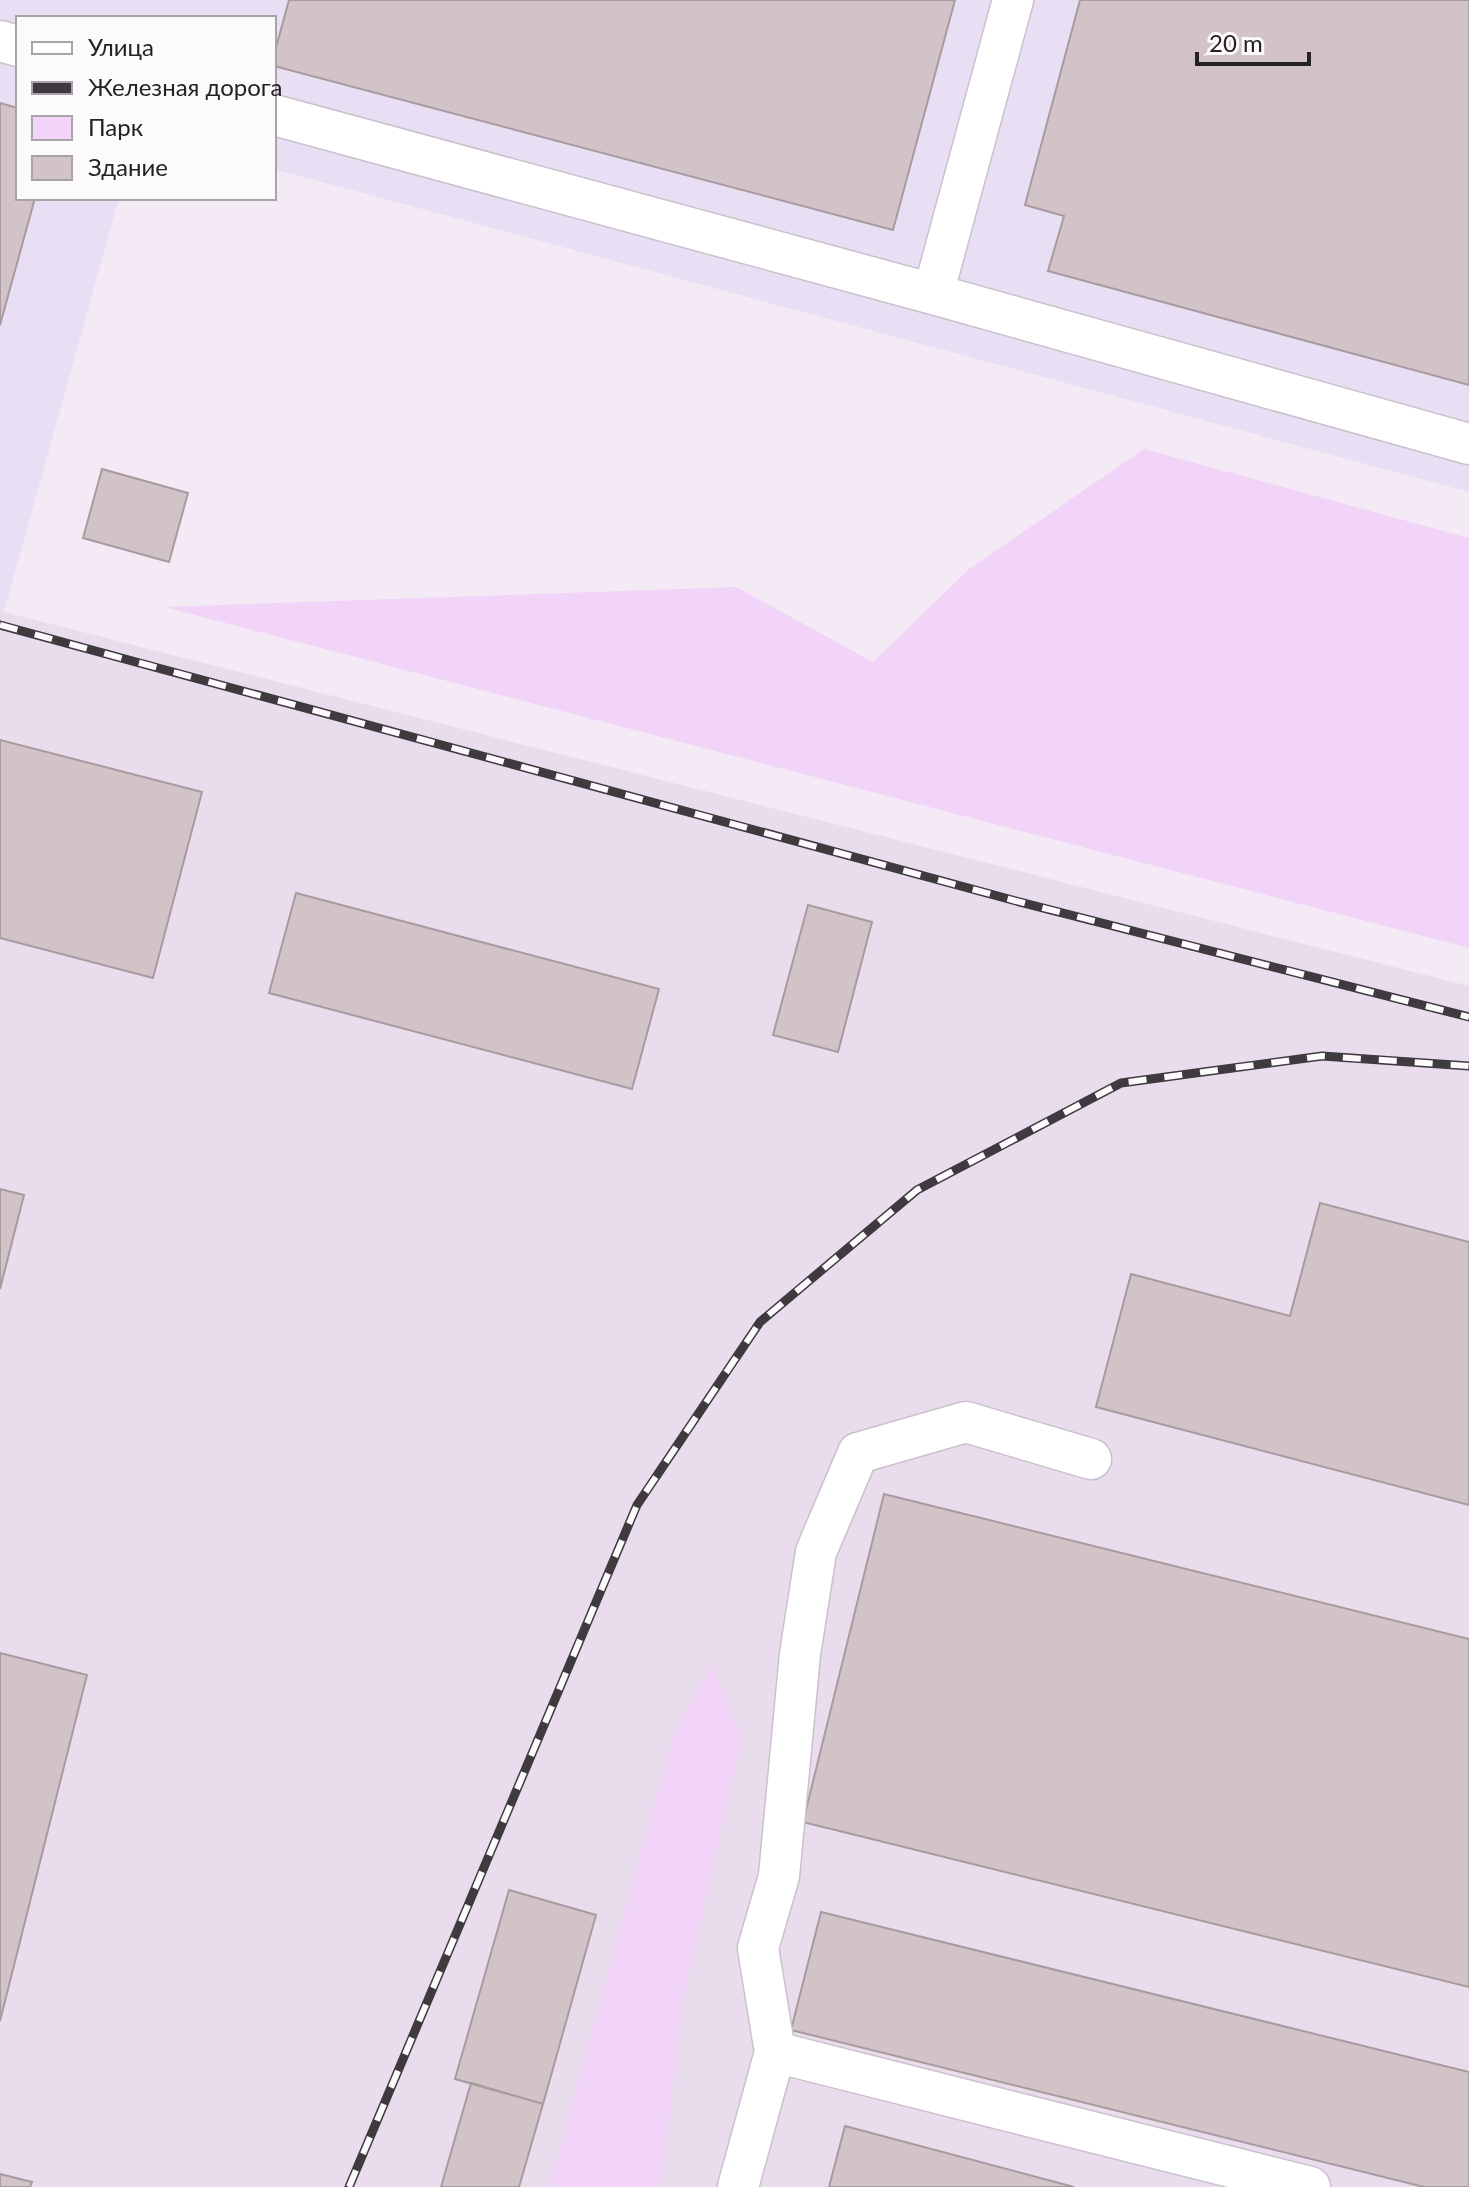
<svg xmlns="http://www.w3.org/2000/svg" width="1469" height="2187" viewBox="0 0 1469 2187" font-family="Lato,sans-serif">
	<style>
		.commercial { fill: #e9dff4 }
		.built { fill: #e9dcec }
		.green { fill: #f2d4f9 }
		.building { fill: #d1c3c7; stroke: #a89b9f; stroke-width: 2 }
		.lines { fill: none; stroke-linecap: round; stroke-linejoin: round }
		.minor-casing { stroke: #cac1cc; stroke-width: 43 }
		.minor { stroke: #fff; stroke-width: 40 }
		.rail-casing { stroke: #3e3a3f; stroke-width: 9 }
		.rail { stroke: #fdfafe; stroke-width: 6; stroke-dasharray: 18; stroke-linecap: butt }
	</style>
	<rect width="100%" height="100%" fill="#f3eaf5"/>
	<path class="commercial" d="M0,0H1469V492L274,169V18H18V198H119L4,612L0,611Z"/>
	<path class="built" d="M0,611L1469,986V2187H0Z"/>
	<path class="green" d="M1144,449L1469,538V948L164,607L736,587L873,662L969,569Z
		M711,1665L742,1737L683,2000L661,2187H549L673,1736Z"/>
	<path class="building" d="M289,0H955L893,230L274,66V55Z
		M1080,0H1469V385L1048,271L1064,216L1025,205Z
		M0,103L18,108V198H35L0,325Z
		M102,469L188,493L169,562L83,538Z
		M0,740L202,792L153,978L0,938Z
		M296,893L659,989L632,1089L269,993Z
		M808,905L872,922L838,1052L773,1035Z
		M0,1189L24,1195L0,1289Z
		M1320,1203L1469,1242V1505L1096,1407L1131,1274L1290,1316Z
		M884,1494L1469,1639V1987L803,1822Z
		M0,1653L87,1675L0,2021Z
		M509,1890L596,1915L543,2104L455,2079Z
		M821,1912L1469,2072V2187H1424L791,2030Z
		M471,2083L543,2104L519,2187H441Z
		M845,2126L1074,2187H829Z
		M0,2174L32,2182L30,2187H0Z"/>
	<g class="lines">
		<g class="minor-casing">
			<path id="minor" d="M0,41L18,46
				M274,115L933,294L1469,444
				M933,294L1013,0
				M775,2052L758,1948L779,1876L800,1654L816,1552L858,1453L966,1422L1091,1459
				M738,2187L775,2052L1310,2187"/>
		</g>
		<use href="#minor" class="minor"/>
		<g class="rail-casing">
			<path id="rail" d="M0,625L1016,901L1469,1017
				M349,2187L637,1505L760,1322L917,1190L1121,1083L1322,1056L1469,1066"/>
		</g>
		<use href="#rail" class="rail"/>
	</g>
	<rect x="16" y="16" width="260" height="184" fill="#fdfafe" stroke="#a7a4a8" stroke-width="2"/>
	<rect x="32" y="42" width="40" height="12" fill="#ffffff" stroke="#a7a4a8" stroke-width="2"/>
	<text x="88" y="56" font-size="24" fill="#252226">Улица</text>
	<rect x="32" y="82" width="40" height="12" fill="#3e3a3f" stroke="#a7a4a8" stroke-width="2"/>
	<text x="88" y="96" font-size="24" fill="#252226">Железная дорога</text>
	<rect x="32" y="116" width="40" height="24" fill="#f2d4f9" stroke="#a7a4a8" stroke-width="2"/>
	<text x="88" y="136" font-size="24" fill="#252226">Парк</text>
	<rect x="32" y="156" width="40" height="24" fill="#d1c3c7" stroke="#a7a4a8" stroke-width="2"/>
	<text x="88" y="176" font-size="24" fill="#252226">Здание</text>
	<path d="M1197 52v12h112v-12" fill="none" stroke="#252226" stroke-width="4"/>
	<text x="1209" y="52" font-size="24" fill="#252226" stroke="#fdfafe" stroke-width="6" paint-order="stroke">20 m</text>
</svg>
